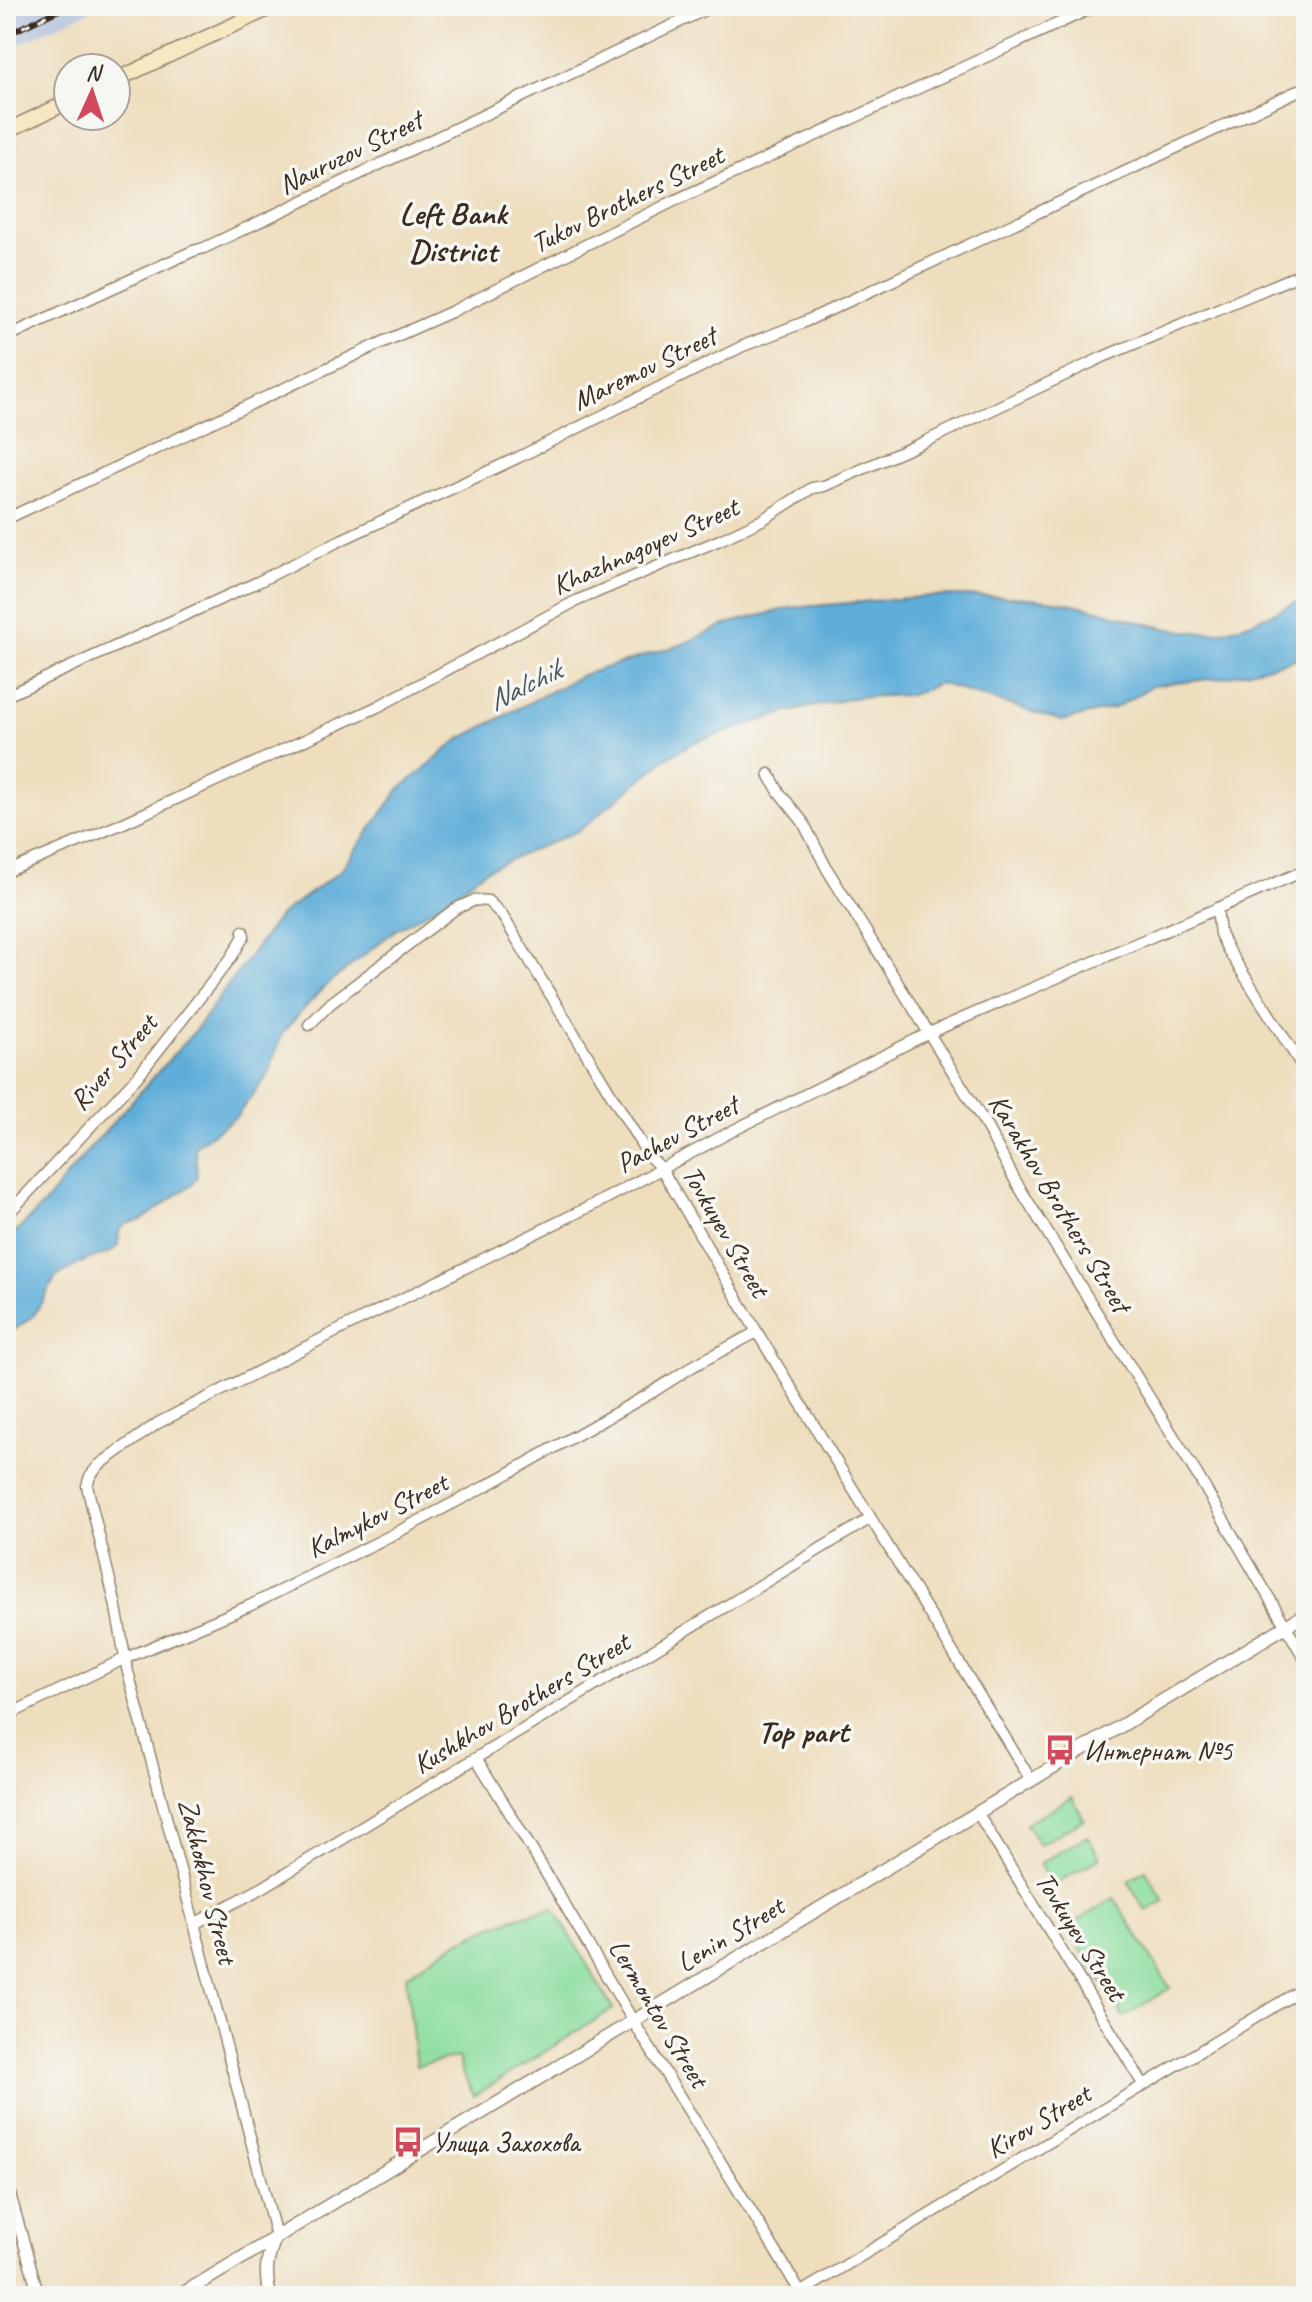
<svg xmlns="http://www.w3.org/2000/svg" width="1312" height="2302" viewBox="0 0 1312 2302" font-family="Caveat,sans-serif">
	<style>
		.industrial { fill: #b7c5de }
		.green { fill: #8cde9f; stroke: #64845e; stroke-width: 2 }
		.water { fill: #5faed9; stroke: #4d6c7c; stroke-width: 2 }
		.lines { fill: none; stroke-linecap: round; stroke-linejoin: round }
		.minor-casing { stroke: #94846e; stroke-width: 13 }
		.tertiary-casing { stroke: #94846e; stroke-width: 15 }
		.secondary-casing { stroke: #94846e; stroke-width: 17 }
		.minor { stroke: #fff; stroke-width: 10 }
		.tertiary { stroke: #fff; stroke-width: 12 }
		.secondary { stroke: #f7e8c3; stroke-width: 14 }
		.rail-casing { stroke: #3b2a1e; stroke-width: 6 }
		.rail { stroke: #f6f6f2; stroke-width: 3; stroke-dasharray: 9; stroke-linecap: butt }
		.labels { text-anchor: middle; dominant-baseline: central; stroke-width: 7; stroke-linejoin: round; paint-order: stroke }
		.street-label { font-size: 28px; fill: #3b2a1e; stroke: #f6f6f2 }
		.poi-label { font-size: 28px; fill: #3b2a1e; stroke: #f6f6f2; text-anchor: start }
		.water-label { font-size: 30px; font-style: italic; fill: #48585f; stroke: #f6f6f2 }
		.quarter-label { font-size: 32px; font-weight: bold; fill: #3b2a1e; stroke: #f6f6f2 }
	</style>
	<rect width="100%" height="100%" fill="#f6f6f2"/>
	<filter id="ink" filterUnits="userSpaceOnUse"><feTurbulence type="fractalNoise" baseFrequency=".0125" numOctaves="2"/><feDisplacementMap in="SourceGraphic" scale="16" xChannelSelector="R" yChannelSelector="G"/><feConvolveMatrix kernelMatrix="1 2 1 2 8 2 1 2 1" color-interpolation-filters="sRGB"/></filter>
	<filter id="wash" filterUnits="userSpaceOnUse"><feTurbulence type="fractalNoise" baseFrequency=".006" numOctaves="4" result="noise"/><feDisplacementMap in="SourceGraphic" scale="32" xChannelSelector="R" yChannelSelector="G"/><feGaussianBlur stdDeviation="1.8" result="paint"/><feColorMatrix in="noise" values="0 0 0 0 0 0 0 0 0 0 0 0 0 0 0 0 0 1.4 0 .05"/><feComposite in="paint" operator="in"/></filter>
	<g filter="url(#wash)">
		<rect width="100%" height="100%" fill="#eedebe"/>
		<path class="industrial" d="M6,6H100L6,50Z"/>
		<path class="green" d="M1072,1797L1084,1819L1039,1845L1026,1824Z
			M1087,1836L1100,1858L1053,1885L1040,1863Z
			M1146,1870L1164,1901L1146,1911L1128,1881Z
			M1114,1898L1170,1988L1123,2017L1067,1927Z
			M554,1908L613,2009L474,2096L463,2074L458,2057L416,2066L406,1976C451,1942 498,1919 554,1908Z"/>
		<path class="water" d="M932,596C977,596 1024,595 1068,603C1116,612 1163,635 1213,632C1244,629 1278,610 1306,598V654L1289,661L1226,677L1152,686L1117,707L1062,721L939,683L911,695L858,697L788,712L695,742L668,757L580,830L486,870L437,906L394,931L322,989L283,1032L267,1076L236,1117L195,1146L197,1177L192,1184L142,1220L126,1224L119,1231L118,1245L111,1252L86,1260L56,1277L34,1315L6,1336V1242L45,1203L82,1157L193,1033L280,915L340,871L398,791L458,740L582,675L683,644L730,623L790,608Z"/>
	</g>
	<g filter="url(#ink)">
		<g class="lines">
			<g class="minor-casing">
				<path id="minor" d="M6,337L193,251L204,248L713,6
					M6,519L381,343L451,312L676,200L1096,6
					M6,696L258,582L341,540L519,457L743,346L802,323L1306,87
					M769,774L779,792L803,822L827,869L984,1122L1016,1182L1198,1476L1306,1661
					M6,872L119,825L377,707L576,601L722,539L762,520L812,488L824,486L922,443L1103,357L1306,272
					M1217,908L1220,934L1228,950L1306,1072
					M309,1025L331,1003L455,909L475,900L488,901L502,915L648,1155L661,1168L757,1332L1031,1780
					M6,1216L138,1076L231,958L244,936L243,931
					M6,1716L126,1658L249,1606L392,1535L486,1486L651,1393L695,1365L757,1332
					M476,1758C530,1844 580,1932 632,2019C687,2110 746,2200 800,2292
					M977,1812L1143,2084
					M194,1924L262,1888L871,1518
					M6,2180L39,2296
					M276,2236L127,1668L115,1602L87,1486L90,1476L99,1465L158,1423L341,1329L601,1201L734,1130L929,1033L1306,870
					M798,2294L1306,1987"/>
			</g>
			<g class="tertiary-casing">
				<path id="tertiary" d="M179,2296L1306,1614
					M270,2296C264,2274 267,2256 276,2236"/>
			</g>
			<g class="secondary-casing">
				<path id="secondary" d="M116,80L274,6
					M6,131L68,102"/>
			</g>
			<use href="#minor" class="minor"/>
			<use href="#tertiary" class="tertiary"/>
			<use href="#secondary" class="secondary"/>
			<g class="rail-casing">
				<path id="rail" d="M6,35L67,6"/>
			</g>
			<use href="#rail" class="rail"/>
		</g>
	</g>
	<defs>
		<g id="bus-bare" transform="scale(2.4)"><path d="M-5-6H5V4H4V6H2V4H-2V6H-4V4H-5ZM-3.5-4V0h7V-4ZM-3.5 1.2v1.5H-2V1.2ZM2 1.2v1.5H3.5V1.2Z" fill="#d1495b" stroke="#f6f6f2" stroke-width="2.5" paint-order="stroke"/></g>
	</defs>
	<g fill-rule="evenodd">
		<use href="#bus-bare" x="1060" y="1750"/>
		<use href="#bus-bare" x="408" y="2142"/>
	</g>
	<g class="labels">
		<g class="street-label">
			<text transform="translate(350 152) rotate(-26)">Nauruzov Street</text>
			<text transform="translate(627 199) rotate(-26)">Tukov Brothers Street</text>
			<text transform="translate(644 368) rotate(-26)">Maremov Street</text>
			<text transform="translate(645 546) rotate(-24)">Khazhnagoyev Street</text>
			<text transform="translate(113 1062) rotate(-49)">River Street</text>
			<text transform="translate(677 1134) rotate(-28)">Pachev Street</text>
			<text transform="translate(1060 1203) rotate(59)">Karakhov Brothers Street</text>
			<text transform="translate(726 1231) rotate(60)">Tovkuyev Street</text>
			<text transform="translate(377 1515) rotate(-27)">Kalmykov Street</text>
			<text transform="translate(521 1703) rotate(-31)">Kushkhov Brothers Street</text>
			<text transform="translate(208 1881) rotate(76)">Zakhokhov Street</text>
			<text transform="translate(730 1934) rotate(-31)">Lenin Street</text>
			<text transform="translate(1081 1936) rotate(58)">Tovkuyev Street</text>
			<text transform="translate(659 2013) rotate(59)">Lermontov Street</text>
			<text transform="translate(1038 2121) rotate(-31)">Kirov Street</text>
		</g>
		<g class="poi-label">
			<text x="1084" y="1750">Интернат №5</text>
			<text x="432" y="2142">Улица Захохова</text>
		</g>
		<g class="water-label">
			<text transform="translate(524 685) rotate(-26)">Nalchik</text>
		</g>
		<g class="quarter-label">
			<text x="453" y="213">Left Bank<tspan x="453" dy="37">District</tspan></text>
			<text x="803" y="1731">Top part</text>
		</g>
	</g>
	<rect width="1312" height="2302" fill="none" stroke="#f6f6f2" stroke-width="32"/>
	<g transform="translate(92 92) rotate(3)"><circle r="38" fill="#f6f6f2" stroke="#aba49d" stroke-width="2"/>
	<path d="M0-6L14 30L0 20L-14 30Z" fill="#d1495b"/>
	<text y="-12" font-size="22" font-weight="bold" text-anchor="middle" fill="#3b2a1e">N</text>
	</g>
</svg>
